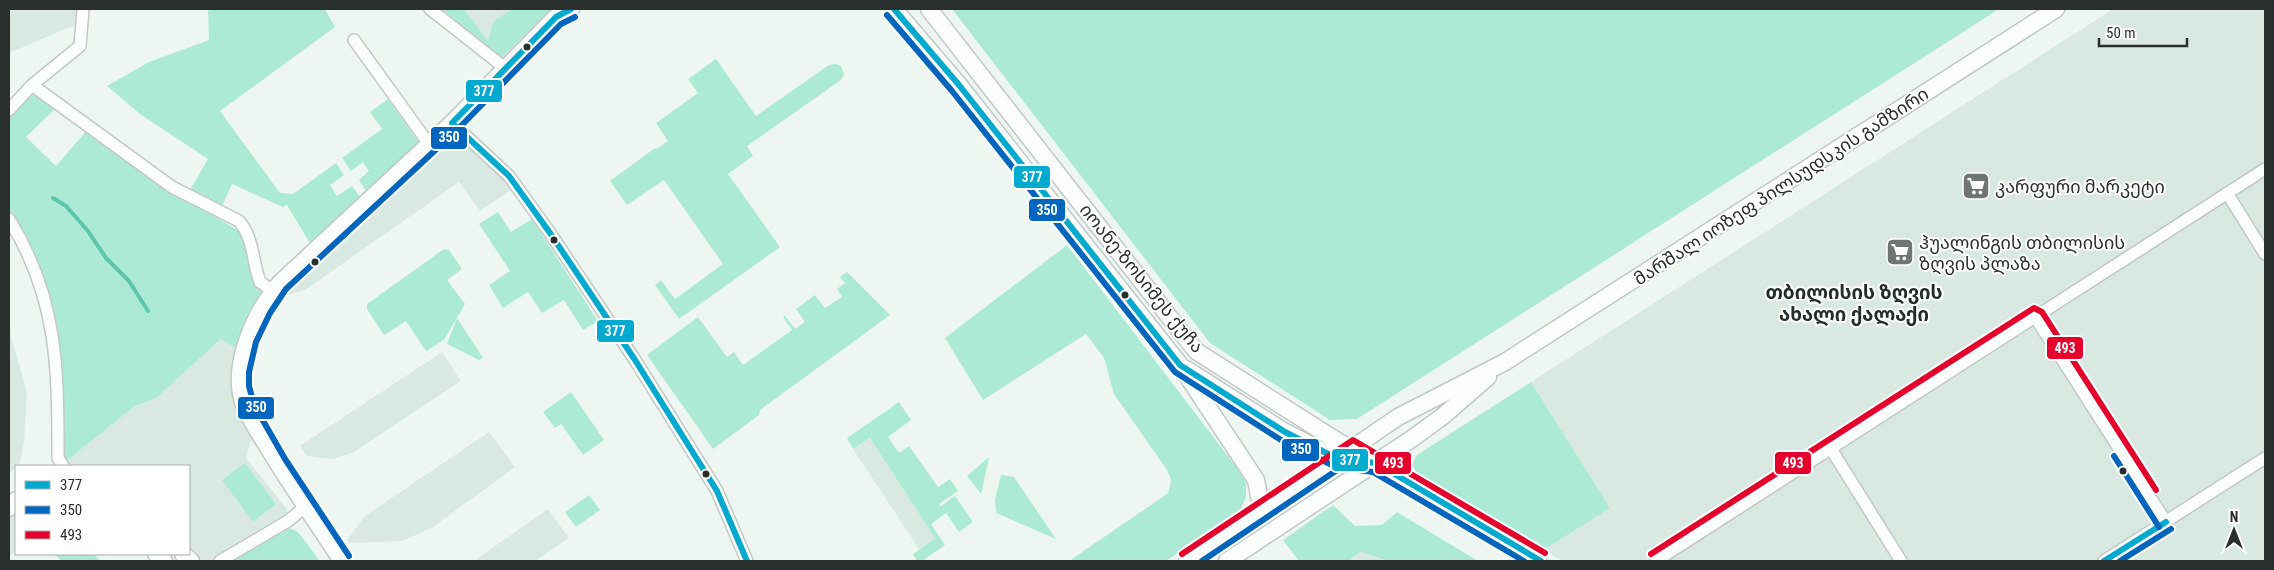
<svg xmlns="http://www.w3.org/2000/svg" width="2274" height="570" viewBox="0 0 2274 570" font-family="'Roboto Condensed','Noto Sans Georgian',sans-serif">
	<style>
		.built { fill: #d9e9e2 }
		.green { fill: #adead6 }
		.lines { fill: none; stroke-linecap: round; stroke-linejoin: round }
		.stream { stroke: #5ec6ab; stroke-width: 4 }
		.street-casing { stroke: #c1c8c5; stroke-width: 14 }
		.secondary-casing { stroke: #c1c8c5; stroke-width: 19 }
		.street { stroke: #fcfefd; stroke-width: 11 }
		.secondary { stroke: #fcfefd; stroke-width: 16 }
		.bus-1-casing { stroke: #fff; stroke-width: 10 }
		.bus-2-casing { stroke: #fff; stroke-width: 10 }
		.bus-3-casing { stroke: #fff; stroke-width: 10 }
		.bus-1 { stroke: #00a9ce; stroke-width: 6 }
		.bus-2 { stroke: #0065bd; stroke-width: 6 }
		.bus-3 { stroke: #e4002b; stroke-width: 6 }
		.bus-dot { fill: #292f2d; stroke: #fff; stroke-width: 2 }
		.labels { text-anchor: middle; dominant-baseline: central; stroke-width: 4; stroke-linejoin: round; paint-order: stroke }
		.street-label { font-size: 18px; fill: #292f2d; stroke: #fff }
		.poi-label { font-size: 18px; fill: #292f2d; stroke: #fff; text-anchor: start }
		.neighbourhood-label { font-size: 19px; font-weight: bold; fill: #222e2a; stroke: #fff }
		.line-badge { stroke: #fff; stroke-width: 2 }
		.badge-label { font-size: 14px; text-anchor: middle; font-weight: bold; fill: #fff }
	</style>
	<rect width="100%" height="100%" fill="#eef6f2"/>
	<path class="built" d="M9,9H78L77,24L9,53Z
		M440,9H563L504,59Z
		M2113,9H2265V561H1563L1544,550L1610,508L1531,382Z
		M449,141L476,151L491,162L513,189L480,211L459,182L305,290L284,296L278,290L441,144Z
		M9,329L27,393L24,442L20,463L9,474Z
		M222,338L235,348L231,377L233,388L252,437L246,458L287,509V515L281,521L216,561H196L189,554V466H69L64,463L135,406L156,398Z
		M442,352L461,381L352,453L333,459L307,456L300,446Z
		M489,432L515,467L433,527L402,541L351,543L347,540L365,516Z
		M870,438L935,538L919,549L853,449Z
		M16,509V549L9,558V517Z
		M548,509L569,538L535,561H474Z
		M1361,552L1388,561H1348Z"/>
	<path class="green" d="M212,9H325L335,27L220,111L280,193L293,194L336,163L344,175L330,185L337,196L352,186L362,199L311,245L287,205L283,207L232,184L222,206L190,190L208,159L140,114L107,86L149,62L209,40L208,11Z
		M442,9H464L488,41L493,22L512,9H551L501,58Z
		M952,9H1999L1357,419L1330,420L1210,343Z
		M716,59L756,116L829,65L836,64L841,66L844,74L841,80L747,146L753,156L728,174L780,247L679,319L655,285L661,280L675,299L723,264L664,180L627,205L610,181L655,148L656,149L668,141L656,123L698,93L688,79Z
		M37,94L56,108L26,137L56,166L87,130L165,186L239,231L247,245L262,294L261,300L244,327L235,348L221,339L156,398L135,406L64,463L60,458L51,320L9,214V112L27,96Z
		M388,99L420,144L367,193L359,180L369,171L363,162L351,171L342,158L382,129L370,112Z
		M498,212L511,232L532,219L598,321L583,330L564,300L542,313L528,292L503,308L489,285L510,271L479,224Z
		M1067,245L1240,472L1246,483V497L1239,512L1166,561H1069L1167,494C1172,485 1172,480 1167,470L1114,394L1104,358L1086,334L983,400L945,338Z
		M444,249L449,250L462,269L447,280L465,304L444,340L426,351L406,321L384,335L367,309V304Z
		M847,272L890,315L760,410L759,415L713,449L647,355L698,317L727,357L734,352L743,365L792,330L783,317L785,316L795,329L805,322L796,309L815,295L825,308L842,297L837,289L845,283L840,277Z
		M457,318L483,358L479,360L447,344Z
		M1531,382L1610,508L1544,550L1417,474L1412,464L1417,455Z
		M571,392L604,440L583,455L561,424L555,428L543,412Z
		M899,402L911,420L888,437L899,453L909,446L938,487L950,479L958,491L939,504L941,506L955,496L973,522L959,532L946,513L931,524L945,545L922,561H917L913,554L935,538L870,438L853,449L847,438Z
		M989,457L981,494L967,476Z
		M245,463L276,504L253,522L222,480Z
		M1001,475L1014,477L1056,539L996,513L995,500Z
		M589,495L600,510L576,527L565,512Z
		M1333,505L1355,526L1382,525L1397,512L1478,561H1388L1361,552L1348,561H1299L1283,540Z
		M290,528L298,532L320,561H229Z
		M54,554H93L101,561H62Z"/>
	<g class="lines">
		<path class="stream" d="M53,198L66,206L88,231L106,258L129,281L148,311"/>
		<g class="street-casing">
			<path id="street" d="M430,9L505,68
				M354,40L429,144
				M32,85L172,187L239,221C254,238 252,261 260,282L273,291
				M9,110L32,85L80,46L83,9
				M452,123L509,176L550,233L635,360L717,491L747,561
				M2227,193L2265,254
				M9,219C58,298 58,369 58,458L63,466
				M2035,317L2166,522
				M1831,449L1901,561
				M1376,463L1541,561
				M220,561L288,521L306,506
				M1656,561L2265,169
				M2104,561L2265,458"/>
		</g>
		<g class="secondary-casing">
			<path id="secondary" d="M894,9L959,85L1180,365L1256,480L1262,511
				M929,9L1196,351L1334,439L1376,463
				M1186,369L1285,432L1338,459L1347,460
				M9,508L16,500
				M156,554L164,561
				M183,554L191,561
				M342,561C318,524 292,487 269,449C260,434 249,419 243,402C231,364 255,312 280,283L452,123L556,17L571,9
				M1187,561L1398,417L1505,362L2056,9
				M1227,561L1413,438L1443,416L1488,377"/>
		</g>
		<use href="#street" class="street"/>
		<use href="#secondary" class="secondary"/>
		<g class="bus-1-casing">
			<path id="bus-1" d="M894,9L959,85L1180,365L1285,432L1338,459L1376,463L1541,561
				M452,123L509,176L550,233L635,360L717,491L747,561
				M452,123L556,17L571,9
				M2104,561L2166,522"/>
		</g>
		<g class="bus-2-casing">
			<path id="bus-2" d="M887,15L952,91L1175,372L1281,440L1336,467L1373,472L1524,561
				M2114,456L2159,527
				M349,556L285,459L254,405L249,386V372L256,342L270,313L286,289L458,129L561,24L575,17
				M1202,561L1343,466
				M2120,561L2171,529"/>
		</g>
		<g class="bus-3-casing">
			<path id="bus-3" d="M1182,554L1353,440L1545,553
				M1651,554L2034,308L2042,312L2156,490"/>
		</g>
		<use href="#bus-1" class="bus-1"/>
		<use href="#bus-2" class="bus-2"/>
		<use href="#bus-3" class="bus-3"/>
	</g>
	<defs>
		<g id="supermarket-square" transform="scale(1.4375)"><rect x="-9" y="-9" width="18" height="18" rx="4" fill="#6e7572" stroke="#fff"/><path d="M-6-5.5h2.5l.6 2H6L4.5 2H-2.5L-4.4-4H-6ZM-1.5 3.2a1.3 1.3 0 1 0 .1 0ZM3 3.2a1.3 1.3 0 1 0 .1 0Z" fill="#fff"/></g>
	</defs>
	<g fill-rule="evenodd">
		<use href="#supermarket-square" x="1976" y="186"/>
		<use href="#supermarket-square" x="1900" y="252"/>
	</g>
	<g class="bus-dot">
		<circle cx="527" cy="47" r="4.5"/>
		<circle cx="554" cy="240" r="4.5"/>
		<circle cx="315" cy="262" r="4.5"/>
		<circle cx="1125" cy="295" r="4.5"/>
		<circle cx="2123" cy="471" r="4.5"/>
		<circle cx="706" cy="474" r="4.5"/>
	</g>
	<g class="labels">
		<g class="street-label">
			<text transform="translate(1781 186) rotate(-33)">მარშალ იოზეფ პილსუდსკის გამზირი</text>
			<text transform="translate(1142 278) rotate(51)">იოანე-ზოსიმეს ქუჩა</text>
		</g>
		<g class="poi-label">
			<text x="1995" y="186">კარფური მარკეტი</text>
			<text x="1919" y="242">ჰუალინგის თბილისის<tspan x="1919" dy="21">ზღვის პლაზა</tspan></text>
		</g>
		<g class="neighbourhood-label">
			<text x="1854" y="292">თბილისის ზღვის<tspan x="1854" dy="22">ახალი ქალაქი</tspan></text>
		</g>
	</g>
	<g class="line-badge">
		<rect x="465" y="79" width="38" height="24" rx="5" fill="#00a9ce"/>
		<rect x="430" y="126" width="38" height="24" rx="5" fill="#0065bd"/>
		<rect x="1013" y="165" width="38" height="24" rx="5" fill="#00a9ce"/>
		<rect x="1028" y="198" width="38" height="24" rx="5" fill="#0065bd"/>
		<rect x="596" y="319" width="39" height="24" rx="5" fill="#00a9ce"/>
		<rect x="2046" y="336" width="38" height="24" rx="5" fill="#e4002b"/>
		<rect x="237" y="396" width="38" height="24" rx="5" fill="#0065bd"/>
		<rect x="1281" y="438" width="39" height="24" rx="5" fill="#0065bd"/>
		<rect x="1331" y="448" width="38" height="24" rx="5" fill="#00a9ce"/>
		<rect x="1774" y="451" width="38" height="24" rx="5" fill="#e4002b"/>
		<rect x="1374" y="451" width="38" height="24" rx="5" fill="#e4002b"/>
	</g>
	<g class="badge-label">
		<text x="484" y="96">377</text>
		<text x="449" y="142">350</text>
		<text x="1032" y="182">377</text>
		<text x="1047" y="215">350</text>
		<text x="615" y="336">377</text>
		<text x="2065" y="353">493</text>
		<text x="256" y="412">350</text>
		<text x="1301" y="454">350</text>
		<text x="1350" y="465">377</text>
		<text x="1793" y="468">493</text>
		<text x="1393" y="468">493</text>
	</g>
	<rect width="2274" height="570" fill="none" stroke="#292f2d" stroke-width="20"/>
	<rect x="15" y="465" width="175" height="90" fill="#ffffff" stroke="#a9acab"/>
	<rect x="25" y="481" width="25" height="8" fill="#00a9ce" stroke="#a9acab"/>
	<text x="60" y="490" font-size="15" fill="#292f2d">377</text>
	<rect x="25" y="506" width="25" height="8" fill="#0065bd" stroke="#a9acab"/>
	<text x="60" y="515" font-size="15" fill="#292f2d">350</text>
	<rect x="25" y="531" width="25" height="8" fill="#e4002b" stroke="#a9acab"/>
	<text x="60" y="540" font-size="15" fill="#292f2d">493</text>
	<g transform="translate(2234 530)" stroke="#ffffff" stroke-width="4" paint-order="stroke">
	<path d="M0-4L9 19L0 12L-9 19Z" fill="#292f2d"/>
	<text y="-8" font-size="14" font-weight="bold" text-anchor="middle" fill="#292f2d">N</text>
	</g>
	<path d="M2099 38v8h88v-8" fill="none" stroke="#292f2d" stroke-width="2.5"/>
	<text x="2106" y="38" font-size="15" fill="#292f2d" stroke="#ffffff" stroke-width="4" paint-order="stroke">50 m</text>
</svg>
